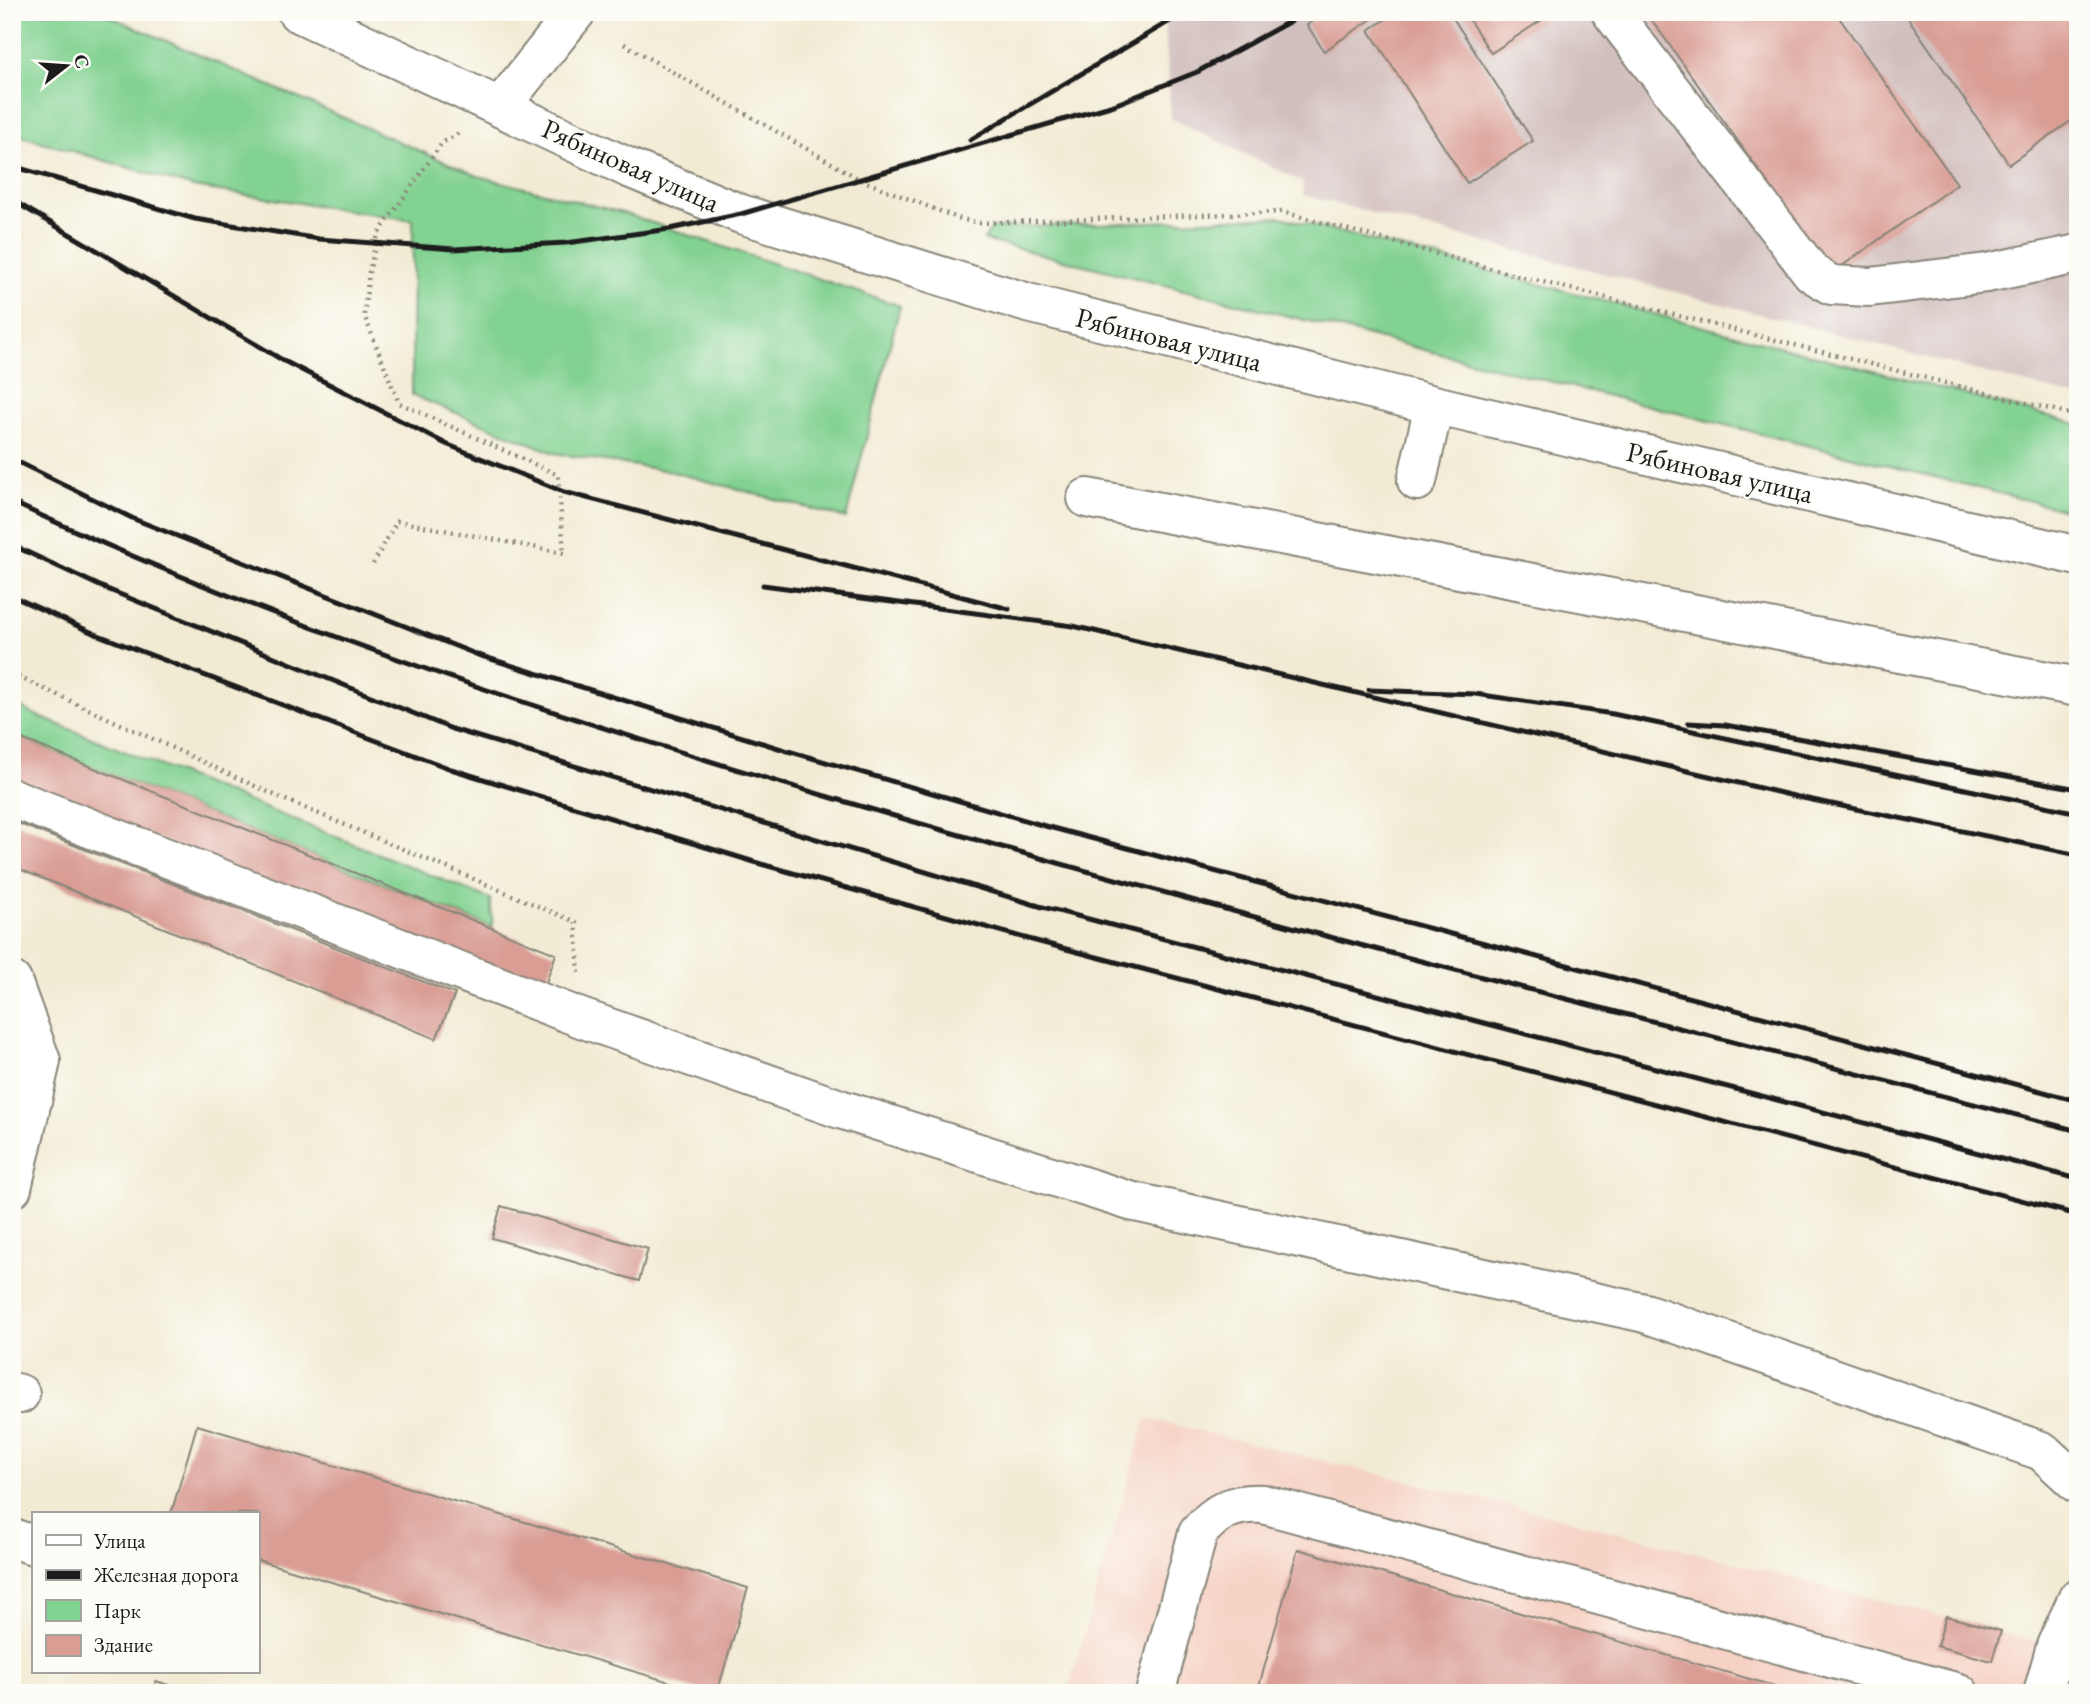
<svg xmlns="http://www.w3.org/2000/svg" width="2090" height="1705" viewBox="0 0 2090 1705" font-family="'EB Garamond',serif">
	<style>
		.built { fill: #f6d2c4 }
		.industrial { fill: #d1bfbe }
		.green { fill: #82d292; stroke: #4f7757; stroke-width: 2 }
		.building { fill: #d99d94 }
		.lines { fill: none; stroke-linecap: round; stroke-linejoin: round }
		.minor-casing { stroke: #878478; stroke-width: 42 }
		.path { stroke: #878478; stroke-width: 4.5; stroke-dasharray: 2 5; stroke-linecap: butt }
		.minor { stroke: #fff; stroke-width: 38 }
		.rail { stroke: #1c1c1c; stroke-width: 5 }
		.labels { text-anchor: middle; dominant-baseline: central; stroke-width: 5; stroke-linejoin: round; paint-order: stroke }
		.street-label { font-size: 28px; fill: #1c1c1c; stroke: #fdfcf7 }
	</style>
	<rect width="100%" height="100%" fill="#fdfcf7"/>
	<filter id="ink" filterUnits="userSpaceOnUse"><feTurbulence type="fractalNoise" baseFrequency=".0143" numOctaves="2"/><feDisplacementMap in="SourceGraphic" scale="14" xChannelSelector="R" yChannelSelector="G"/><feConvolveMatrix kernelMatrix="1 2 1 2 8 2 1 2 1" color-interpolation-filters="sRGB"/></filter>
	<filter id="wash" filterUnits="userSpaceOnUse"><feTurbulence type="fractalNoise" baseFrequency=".00686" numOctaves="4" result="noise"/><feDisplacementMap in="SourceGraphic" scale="28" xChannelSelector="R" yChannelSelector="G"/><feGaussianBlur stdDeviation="1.57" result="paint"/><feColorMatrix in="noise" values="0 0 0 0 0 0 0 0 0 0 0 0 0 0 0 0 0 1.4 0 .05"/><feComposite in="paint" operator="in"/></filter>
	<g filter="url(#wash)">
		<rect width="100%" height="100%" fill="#f2ebd4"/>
		<path class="built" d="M1146,1418L1589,1525L2078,1652V1693H1067Z"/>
		<path class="industrial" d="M1164,12H2078V397L1303,195V182L1171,118Z"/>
		<path class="green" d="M12,12H100L478,176L623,213L900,306L846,518L669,471L554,453L412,395L413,220L193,187L12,133Z
			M1281,217L2078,424V513L984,240L992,228Z
			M12,703L42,718L490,899L493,928L12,735Z"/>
		<g id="blocks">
			<path class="building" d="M1326,12H1382L1324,51L1307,25Z
				M1397,12H1449L1533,141L1467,183L1369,30Z
				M1464,12H1546L1548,16L1491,53Z
				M1646,12H1835L1957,184L1832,273Z
				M1904,12H2078V116L2009,164Z
				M12,735L556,954L543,991L12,781Z
				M12,821L455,994L436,1039L12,866Z
				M501,1206L648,1249L639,1281L492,1238Z
				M197,1425L748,1588L717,1693H707L257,1560V1514H171Z
				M1298,1549L1795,1692V1693H1257Z
				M1946,1616L2001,1631L1992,1661L1937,1646Z
				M156,1681L191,1692V1693H152Z"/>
		</g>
	</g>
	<g filter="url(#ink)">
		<use href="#blocks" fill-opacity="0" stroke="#878478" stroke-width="2"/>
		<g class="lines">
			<g class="minor-casing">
				<path id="minor" d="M297,12L629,168L741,214L1028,303L1434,405L2078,556
					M1611,12L1812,273L1831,285L1870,287L1987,273L2078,254
					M501,106L576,12
					M1417,481L1434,405
					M1087,498L2078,687
					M12,798L581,1018L840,1109L1130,1201L1645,1313L2042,1451L2078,1484
					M12,981L41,1061L12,1188
					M12,1392L20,1394
					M12,1538L33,1545
					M1155,1693L1198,1533C1216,1511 1234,1502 1263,1504L1959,1693
					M2043,1693L2056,1646L2078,1598"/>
			</g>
			<path class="path" d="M624,44L861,180L960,219L980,223L1283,212L1511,274L2078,416
				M373,564L397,521L564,553L558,475L399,403L364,315L369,272L378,234L442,143L459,133
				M12,674L281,798L576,922L579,974"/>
			<use href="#minor" class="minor"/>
			<path class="rail" d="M970,140L1185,12
				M12,166L195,219L319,239L454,249L566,243L670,229L741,214L1114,105L1197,72L1307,12
				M12,200L284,361L446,444L564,492L1009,609
				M12,459L134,519L478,655L788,751L1045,826L2078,1101
				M12,502C284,630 573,722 860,806C1263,925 1672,1025 2078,1131
				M12,545L102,587L452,729L1039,906L2078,1179
				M763,585L1073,626L1798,797L2078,855
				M12,596L93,633L451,769L761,864L1032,940L2078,1215
				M1369,690L1475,694L1613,714L2078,813
				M1688,723L1725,725L2078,789"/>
		</g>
	</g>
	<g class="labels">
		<g class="street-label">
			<text transform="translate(631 165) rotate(24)">Рябиновая улица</text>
			<text transform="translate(1169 339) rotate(14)">Рябиновая улица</text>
			<text transform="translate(1720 472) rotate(13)">Рябиновая улица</text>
		</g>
	</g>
	<rect width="2090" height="1705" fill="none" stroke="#fdfcf7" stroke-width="42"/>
	<rect x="32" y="1512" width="228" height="161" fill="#fdfcf7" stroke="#a3a29f" stroke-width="2"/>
	<rect x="46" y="1535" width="35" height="10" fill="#ffffff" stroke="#a3a29f" stroke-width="2"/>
	<text x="94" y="1548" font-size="21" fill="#1c1c1c">Улица</text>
	<rect x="46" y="1570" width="35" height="10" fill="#1c1c1c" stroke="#a3a29f" stroke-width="2"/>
	<text x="94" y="1582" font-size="21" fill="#1c1c1c">Железная дорога</text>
	<rect x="46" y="1600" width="35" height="21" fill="#82d292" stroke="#a3a29f" stroke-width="2"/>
	<text x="94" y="1618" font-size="21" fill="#1c1c1c">Парк</text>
	<rect x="46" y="1635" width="35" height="21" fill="#d99d94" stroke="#a3a29f" stroke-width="2"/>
	<text x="94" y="1652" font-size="21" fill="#1c1c1c">Здание</text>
	<g transform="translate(66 66) rotate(73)" stroke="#fdfcf7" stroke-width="5" paint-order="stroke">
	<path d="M0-5L12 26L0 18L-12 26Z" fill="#1c1c1c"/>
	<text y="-10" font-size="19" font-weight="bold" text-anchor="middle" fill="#1c1c1c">С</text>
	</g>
</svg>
